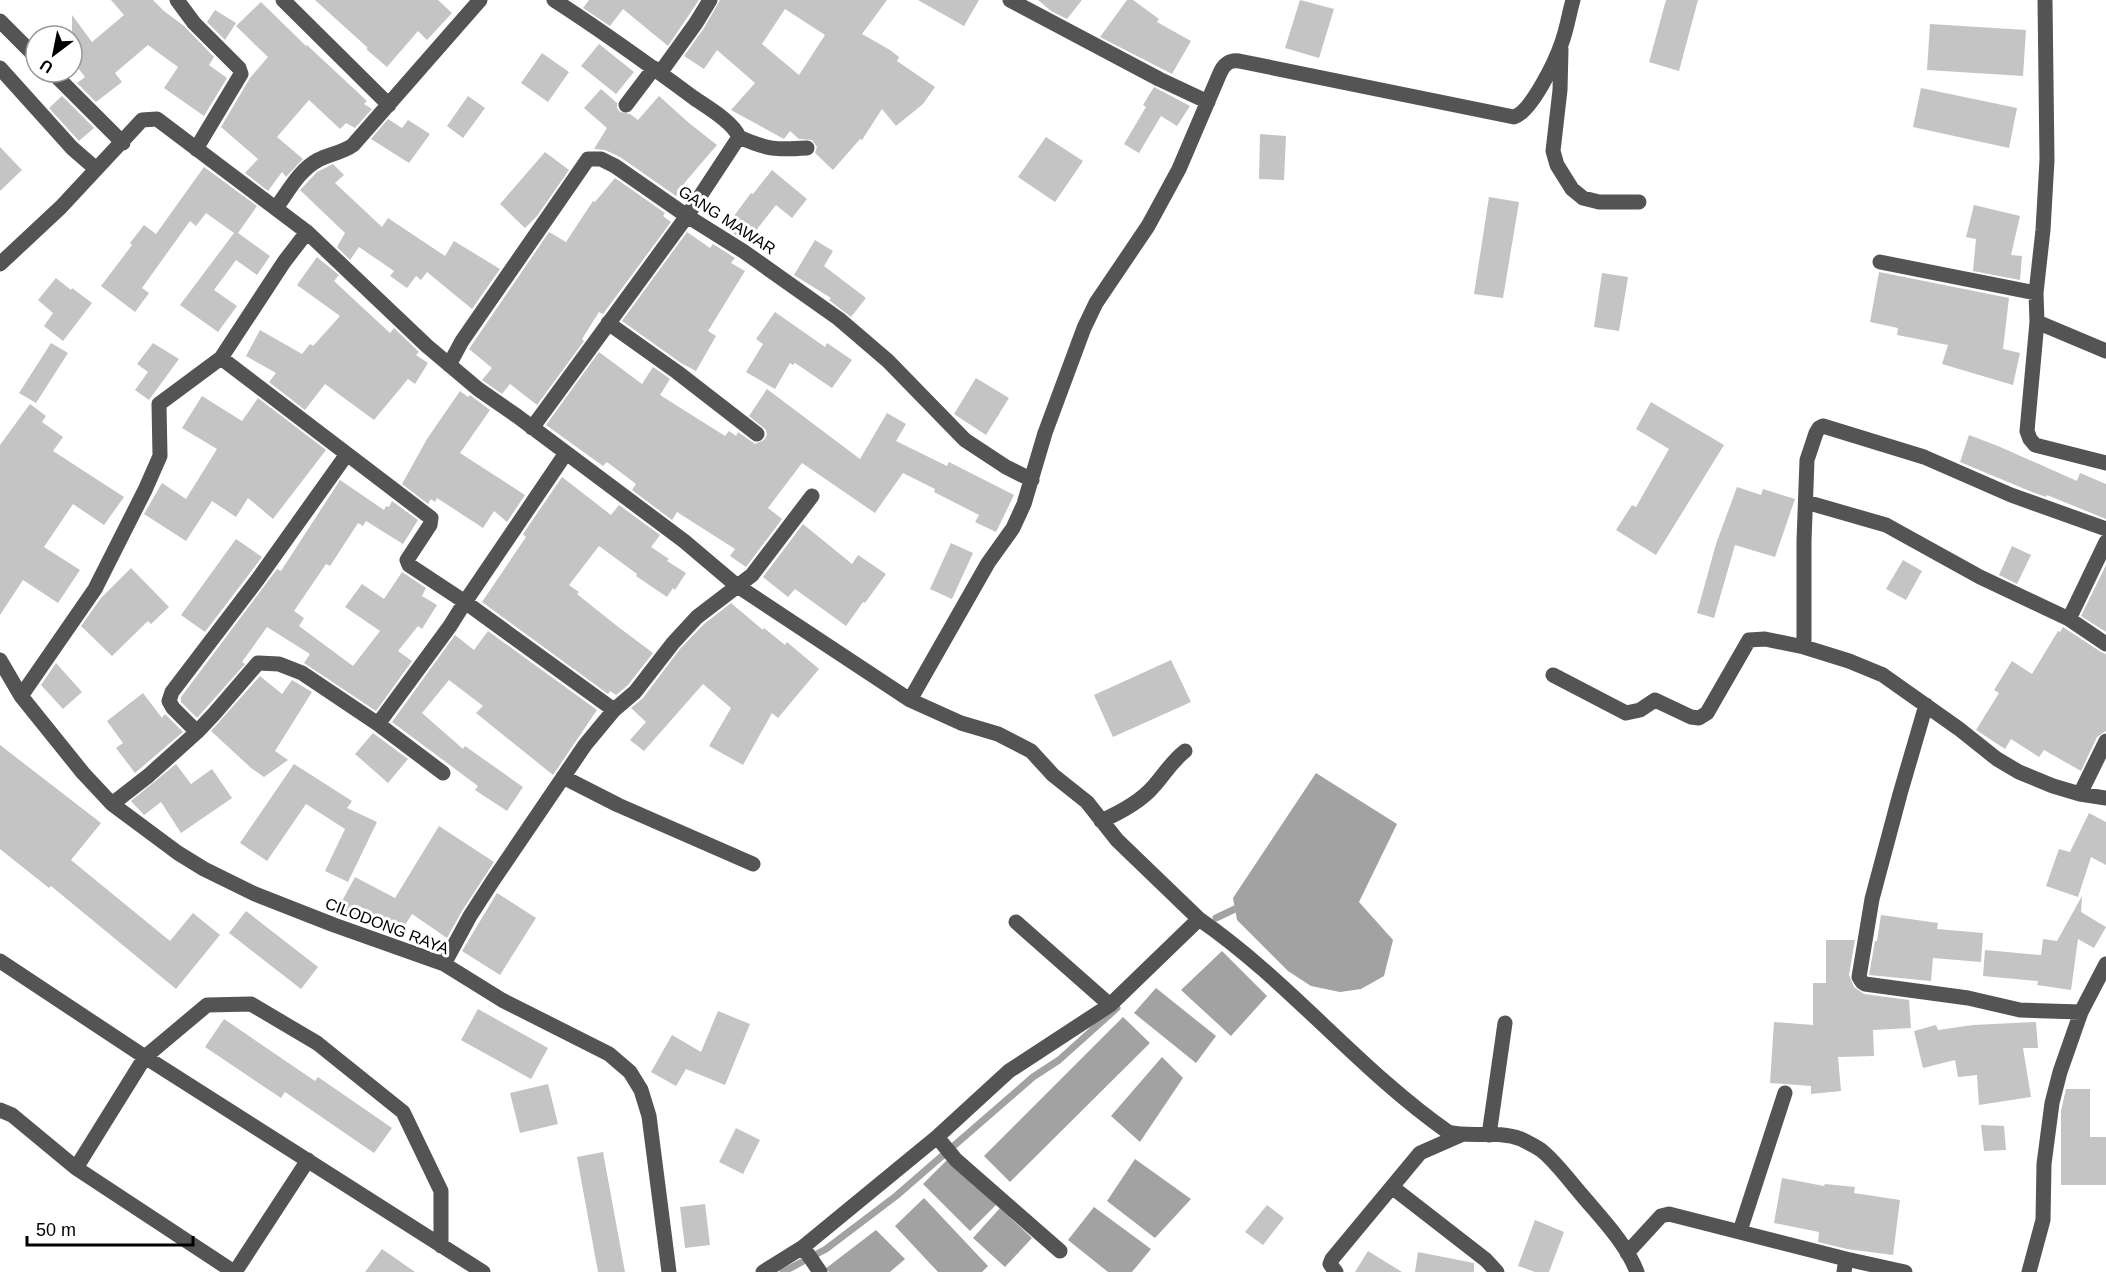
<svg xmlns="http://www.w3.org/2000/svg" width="2106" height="1272" viewBox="0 0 2106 1272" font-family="Helvetica,sans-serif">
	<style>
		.water { fill: #a2a2a2 }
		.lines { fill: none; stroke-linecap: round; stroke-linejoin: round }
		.stream { stroke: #a2a2a2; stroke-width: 7 }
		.building { fill: #c4c4c4; fill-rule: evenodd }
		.minor { stroke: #545454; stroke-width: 15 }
		.labels { text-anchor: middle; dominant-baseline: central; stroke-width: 6; stroke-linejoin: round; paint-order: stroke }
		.street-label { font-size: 16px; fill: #000; stroke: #fff }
	</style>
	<rect width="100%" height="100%" fill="#fff"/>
	<path class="water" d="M1316,773L1397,824L1359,902L1393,940L1384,976L1361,989L1340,992L1311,986L1288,971L1237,920L1233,898Z
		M1222,951L1267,996L1231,1036L1181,990Z
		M1156,988L1216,1036L1196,1063L1134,1013Z
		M1123,1017L1150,1043L1010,1182L984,1156Z
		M1162,1057L1183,1078L1140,1142L1111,1116Z
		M949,1158L996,1205L970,1231L923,1184Z
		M1135,1159L1191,1199L1155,1238L1107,1201Z
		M924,1198L988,1266L982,1272H938L895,1226Z
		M1094,1207L1151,1249L1132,1272H1108L1068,1240Z
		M1000,1208L1032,1238L1005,1267L973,1238Z
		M876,1230L905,1259L890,1272H829L825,1269Z"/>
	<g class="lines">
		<path class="stream" d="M1216,918L1235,909
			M783,1272L826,1249L896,1196L1033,1077L1059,1060L1117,1008"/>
	</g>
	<path class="building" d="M111,0H153L164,11L184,26L214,57L209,65L227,78L204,116L164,88L178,67L148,45L115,73L122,82L96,102L77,83L85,77L72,60V15L92,42L124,15Z
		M315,0H438L452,13L427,40L418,31L387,67L366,49L368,48Z
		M589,0H699L668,46L623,9L610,26L583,8Z
		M720,0H887L862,34L890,50L899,57L897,61L935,87L923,104L896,126L882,109L862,140L860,139L833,170L815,153L817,147L812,140L799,139L790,131L784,139L731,110L755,83L717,50L704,69L684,56L704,28ZM785,9L825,35L799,75L762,44Z
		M918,0H979L964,26Z
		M1038,0H1082L1067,19L1051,11Z
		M1127,0H1133L1159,19L1157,22L1191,41L1172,74L1100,37Z
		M1300,0L1334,9L1319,58L1285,48Z
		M1666,0H1698L1679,71L1649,62Z
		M261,2L306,46L307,45L367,101L364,104L372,109L355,128L346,123L340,129L309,100L277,137L303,159L286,177L282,172L268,191L245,173L258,159L221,127L250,78L268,57L236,26Z
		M215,10L236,23L225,40L207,22Z
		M1930,24L2026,30L2023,76L1927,70Z
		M599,44L634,72L616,94L581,66Z
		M542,53L569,72L548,102L521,83Z
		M1154,87L1190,106L1177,126L1161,116L1139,153L1124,144L1146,107L1143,105Z
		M1921,88L2017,108L2009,148L1913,127Z
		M601,89L617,103V108L620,112L630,114L638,120L659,96L689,123L717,145L686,181L676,196L620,157L605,150L594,149L607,128L584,108Z
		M62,96L94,128L79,141L49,108Z
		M468,96L485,108L463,138L447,126Z
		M388,119L402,128L408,120L430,134L409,163L371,139Z
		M1260,134L1286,136L1284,180L1259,179Z
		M1046,137L1083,161L1055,202L1018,177Z
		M0,147L22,170L0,191Z
		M545,152L569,170L537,216L525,228L500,204Z
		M333,164L344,175L335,183L382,227L388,218L445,256L454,241L500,269L472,309L427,272L421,280L416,276L407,288L390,276L394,271L359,247L350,260L337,247L345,233L300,190L317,172Z
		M204,167L257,206L238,233L270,256L257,275L236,260L214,290L237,306L218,332L180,305L234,233L206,213L196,226L190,221L142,288L149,293L135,312L101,286L132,245L130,243L144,225L156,234Z
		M772,170L807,199L792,218L776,205L747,242L725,228L751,193L753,194Z
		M615,178L665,213L663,216L671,222L603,314L599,312L582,339L584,341L537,405L510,384L502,394L482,380L492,368L469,349L549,232L566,242L593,201L595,202Z
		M1489,197L1519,202L1503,298L1474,294Z
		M1974,205L2020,216L2011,255L2022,256L2020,280L1973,271L1976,239L1966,237Z
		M687,232L710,248L713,244L735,258L731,263L745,271L708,331L716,336L696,371L681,363L622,321Z
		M815,240L833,251L824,266L866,298L851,317L829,300L831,298L794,275Z
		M317,257L339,275L334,281L390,333L394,328L419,352L416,355L428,363L415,384L408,379L374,420L325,384L305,410L269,382L276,373L246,356L260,330L302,354L310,344L313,346L340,316L297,285Z
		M1879,272L2009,298L2003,349L2020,353L2013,385L1942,364L1948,345L1897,335L1898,328L1870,322Z
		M1602,273L1628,277L1619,331L1594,327Z
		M56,278L71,290L72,288L92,303L63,341L44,326L53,313L38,300Z
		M775,312L825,347L827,343L852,360L832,388L795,363L793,365L790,363L775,389L746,372L763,344L756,339Z
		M51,343L68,353L36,403L19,393Z
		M153,343L179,359L149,400L135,390L148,372L137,364Z
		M599,352L642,384L653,367L670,379L660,395L725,436L729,431L736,436L738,432L755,444L764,440L767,435L766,430L749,416L767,389L860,459L887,413L906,424L896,441L947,466L949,462L1014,495L996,532L975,522L979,515L934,492L935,489L903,473L875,513L802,463L768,508L782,519L746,567L730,556L735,549L677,512L672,520L632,490L636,484L607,462L603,466L546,425Z
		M976,378L1009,398L986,435L954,414Z
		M460,391L468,397L470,395L490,410L460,453L525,495L507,522L494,511L483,528L437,498L435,502L431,499L428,504L402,484L427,439Z
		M202,396L242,421L258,398L326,450L273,519L248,498L236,517L212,501L186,541L144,514L162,483L186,499L217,449L182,428Z
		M1651,402L1724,445L1656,555L1616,530L1632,505L1636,507L1669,449L1636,429Z
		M30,404L46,416L42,422L63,437L53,451L124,497L104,525L73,504L44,547L80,570L58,603L23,580L0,615V445Z
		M1969,435L1998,446L2077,481L2080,473L2106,484V519L2047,495L2046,497L2032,492L1960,462Z
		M562,477L611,515L619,505L660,535L651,547L669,559L667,561L686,573L675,590L673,588L667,597L636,576L637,574L599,546L569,585L579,592L577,594L617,626L653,653L628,685L616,695L610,691L608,694L482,602L526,537L523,534Z
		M340,480L384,510L386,506L389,507L392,501L418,520L403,544L366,521L363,526L358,523L330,566L326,564L294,611L304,618L299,626L353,666L380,631L345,607L362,584L384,599L402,572L426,588L422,596L437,605L422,629L418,626L398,651L412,661L376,711L304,663L310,654L267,627L242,662L245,664L197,718L181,702V697L277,569L281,571Z
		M1737,487L1761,495L1763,489L1795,499L1775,557L1735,545L1714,618L1697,613L1716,544Z
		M803,524L852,564L858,555L886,574L865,603L863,602L846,626L795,589L788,597L763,577Z
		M236,539L262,557L205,632L181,615Z
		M951,543L973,553L952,599L930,589Z
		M2012,546L2031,555L2017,584L1999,575Z
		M1903,560L1922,571L1906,600L1886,589Z
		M2106,565V632L2081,616Z
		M131,568L169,607L151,624L148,621L112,656L81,626L101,598Z
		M731,603L763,630L764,628L785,645L787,642L819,669L778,718L772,713L743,765L709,746L731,708L703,684L644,751L630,740L646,722L631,708L643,698L680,649L704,624Z
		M2063,627L2101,652L2106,654V731L2097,737L2081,771L2044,750L2039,757L2011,739L2005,749L1976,730L1999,693L1994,690L2012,661L2032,674L2058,631L2060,632Z
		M488,631L597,710L553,775L476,713L483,706L449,680L422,713L463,749L465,746L523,787L507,811L475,790L478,786L392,722L455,635L474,650Z
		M1171,660L1191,702L1113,737L1094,695Z
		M56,663L82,692L63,709L41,685Z
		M260,676L282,694L292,680L312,692L275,751L288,760L264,777L251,768L211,731Z
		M143,693L162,718L165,714L183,732L135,773L116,748L123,743L107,721Z
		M373,733L408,759L388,783L355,754Z
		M0,745L101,823L71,860L170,941L193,913L220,935L176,989L51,886L49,888L0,849Z
		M176,764L191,784L212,769L232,798L181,833L161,802L144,815L131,801Z
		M294,764L352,801L347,808L377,822L348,882L325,871L345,829L306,804L267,861L240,843Z
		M2089,813L2106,822V865L2091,857L2078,897L2046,886L2059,849L2070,852Z
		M439,826L494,862L462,911L447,938L412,914L400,933L361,907L354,922L335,914L355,877L395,898Z
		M497,893L536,918L500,975L462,951Z
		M2082,896L2081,912L2106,927L2094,948L2078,939L2071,990L2037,985L2038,981L1983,976L1985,950L2041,955L2043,939L2057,941Z
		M246,911L318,967L301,989L229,933Z
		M1881,915L1938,923L1937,929L1983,933L1981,962L1933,958L1931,981L1869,975L1875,941H1877Z
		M1826,940H1855L1849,975L1854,987L1864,994L1909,1000L1911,1028L1873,1030L1874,1056L1838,1057L1841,1091L1811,1094V1086L1770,1083L1774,1022L1813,1025V983H1826Z
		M478,1009L548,1048L531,1079L461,1040Z
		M718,1011L750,1024L725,1085L686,1069L676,1086L651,1072L672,1035L701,1052Z
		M224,1019L315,1081L318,1077L392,1128L374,1153L285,1092L281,1098L205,1047Z
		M2036,1022L2038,1048H2023L2031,1097L1979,1105L1977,1075L1958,1077L1955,1060L1923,1068L1914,1031L1936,1025L1938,1030L1973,1025Z
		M548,1084L558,1124L520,1133L510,1093Z
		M2066,1089H2090V1137H2106V1185H2061V1111Z
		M1981,1125L2004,1126L2006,1150L1984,1151Z
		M736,1128L760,1140L743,1174L719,1162Z
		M603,1152L625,1272H598L577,1157Z
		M1782,1178L1824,1186L1825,1184L1855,1187L1854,1193L1900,1200L1893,1255L1847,1249L1818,1242L1819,1232L1774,1223Z
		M705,1204L710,1245L685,1248L680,1207Z
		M1267,1205L1284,1218L1263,1245L1245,1232Z
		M1535,1220L1564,1232L1549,1272H1535L1518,1266Z
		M382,1249L415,1272H365Z
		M1368,1251L1402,1272H1355Z
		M1418,1252L1474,1263V1272H1415Z"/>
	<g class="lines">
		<path class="minor" d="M177,0L194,23L239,68L241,74L196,149
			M283,0L389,105
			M1010,0L1159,79L1208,102
			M2045,0L2047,160L2043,230L2036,293L2037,322L2027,431L2030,439L2035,445L2106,463
			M0,21L36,57
			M1561,49L1560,90L1553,151L1557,165L1572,189L1583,198L1599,202H1639
			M0,68L72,148L95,168
			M52,72L123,143
			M660,73L696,23L710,0
			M626,105L654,68
			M739,137C768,150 776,150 807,148
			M276,208C288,192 299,170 318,160C329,154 342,153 353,145L480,0
			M1880,262L2036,293
			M0,264L61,207L142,120L157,119L307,232L427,346L478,389L517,416L684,541L736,585L910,700L988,563L1013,528L1024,504L1045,433L1084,328L1096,303L1148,226L1179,169L1220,73C1224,64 1229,60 1239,61L1514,117C1532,111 1556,60 1562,42C1567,28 1569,14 1573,0
			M2037,322L2106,351
			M608,323L677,372L757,434
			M221,358L431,518L430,525L407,560L409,565L465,602L614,710
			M449,365L462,341L588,159H601L615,166L687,216L743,251L839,319L888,361L965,440L1006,467L1032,480
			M532,428L687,216L739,137C733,122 707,107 694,98C648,64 602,31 554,0
			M1806,502L1886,525L1980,577L2069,619L2106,644
			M2069,619L2106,542
			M1804,647V541L1807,460L1816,433L1819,428L1823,426L1924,457L2011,495L2106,529
			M0,660L21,696L83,773L112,804L178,853L204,869L255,894L334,925L444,964L502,1000L609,1054L630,1072L641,1090L649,1116L669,1272
			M1553,675L1626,713L1640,710L1655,700L1691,717L1699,718L1707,713L1749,640L1765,639L1804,647L1849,661L1883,675L1958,728L1997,759L2019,772L2053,786L2080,794L2106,798
			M21,696L95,589L145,490L160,456L159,404L221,358L284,262L307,232
			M1926,705L1900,794L1872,899L1859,977L1862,982L1865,984L1968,998L2020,1010L2081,1012
			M378,724L443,773
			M197,732L214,714L258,663L279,664L302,673L378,724L450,626L465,602L566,453
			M563,777L618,805L753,864
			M2080,794L2106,741
			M112,804L148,776L197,732L173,708L169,701L172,692L258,579L347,454
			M1101,821C1119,813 1140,802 1153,787C1165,774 1170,763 1185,751
			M1199,919C1289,981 1358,1069 1448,1132C1471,1138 1497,1130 1521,1139C1527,1142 1535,1146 1541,1150C1556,1162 1568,1179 1581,1194C1601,1218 1626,1243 1637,1272
			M1016,922L1110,1005
			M0,961L145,1057L483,1272
			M444,964L470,916L492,882L585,745L614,710L635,692L673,643L697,617L752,575L812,496
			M0,1110L12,1115L76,1168L145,1057L207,1005L251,1004L317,1043L403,1112L441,1191V1246
			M1489,1135L1505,1023
			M937,1137L956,1160L1060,1251
			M76,1168L234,1272
			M1392,1187L1486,1260L1497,1272
			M1740,1231L1785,1093
			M803,1247L820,1272
			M1627,1253L1661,1216L1669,1214L1846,1259
			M235,1272L308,1160
			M763,1272L803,1247L937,1137L1009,1071L1110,1005L1199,919L1117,840L1087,802L1053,775L1031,751L998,734L961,723L910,700
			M1336,1272L1330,1264L1332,1259L1420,1153L1461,1135
			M1844,1272L1846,1259L1905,1272
			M2029,1272L2043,1220L2044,1164L2052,1103L2060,1072L2081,1012L2106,964"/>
	</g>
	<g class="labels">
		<g class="street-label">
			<text transform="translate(727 220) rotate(33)">GANG MAWAR</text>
			<text transform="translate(387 926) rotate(21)">CILODONG RAYA</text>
		</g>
	</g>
	<g transform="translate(54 54) rotate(212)"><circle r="28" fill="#ffffff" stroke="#999999" stroke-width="1.5"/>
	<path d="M0-4.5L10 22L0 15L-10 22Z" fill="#000000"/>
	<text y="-9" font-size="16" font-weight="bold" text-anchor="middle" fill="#000000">U</text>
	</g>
	<path d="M27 1236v9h166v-9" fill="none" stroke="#000000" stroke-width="3"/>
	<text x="36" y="1236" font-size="18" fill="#000000" stroke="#ffffff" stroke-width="4.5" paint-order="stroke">50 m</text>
</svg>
